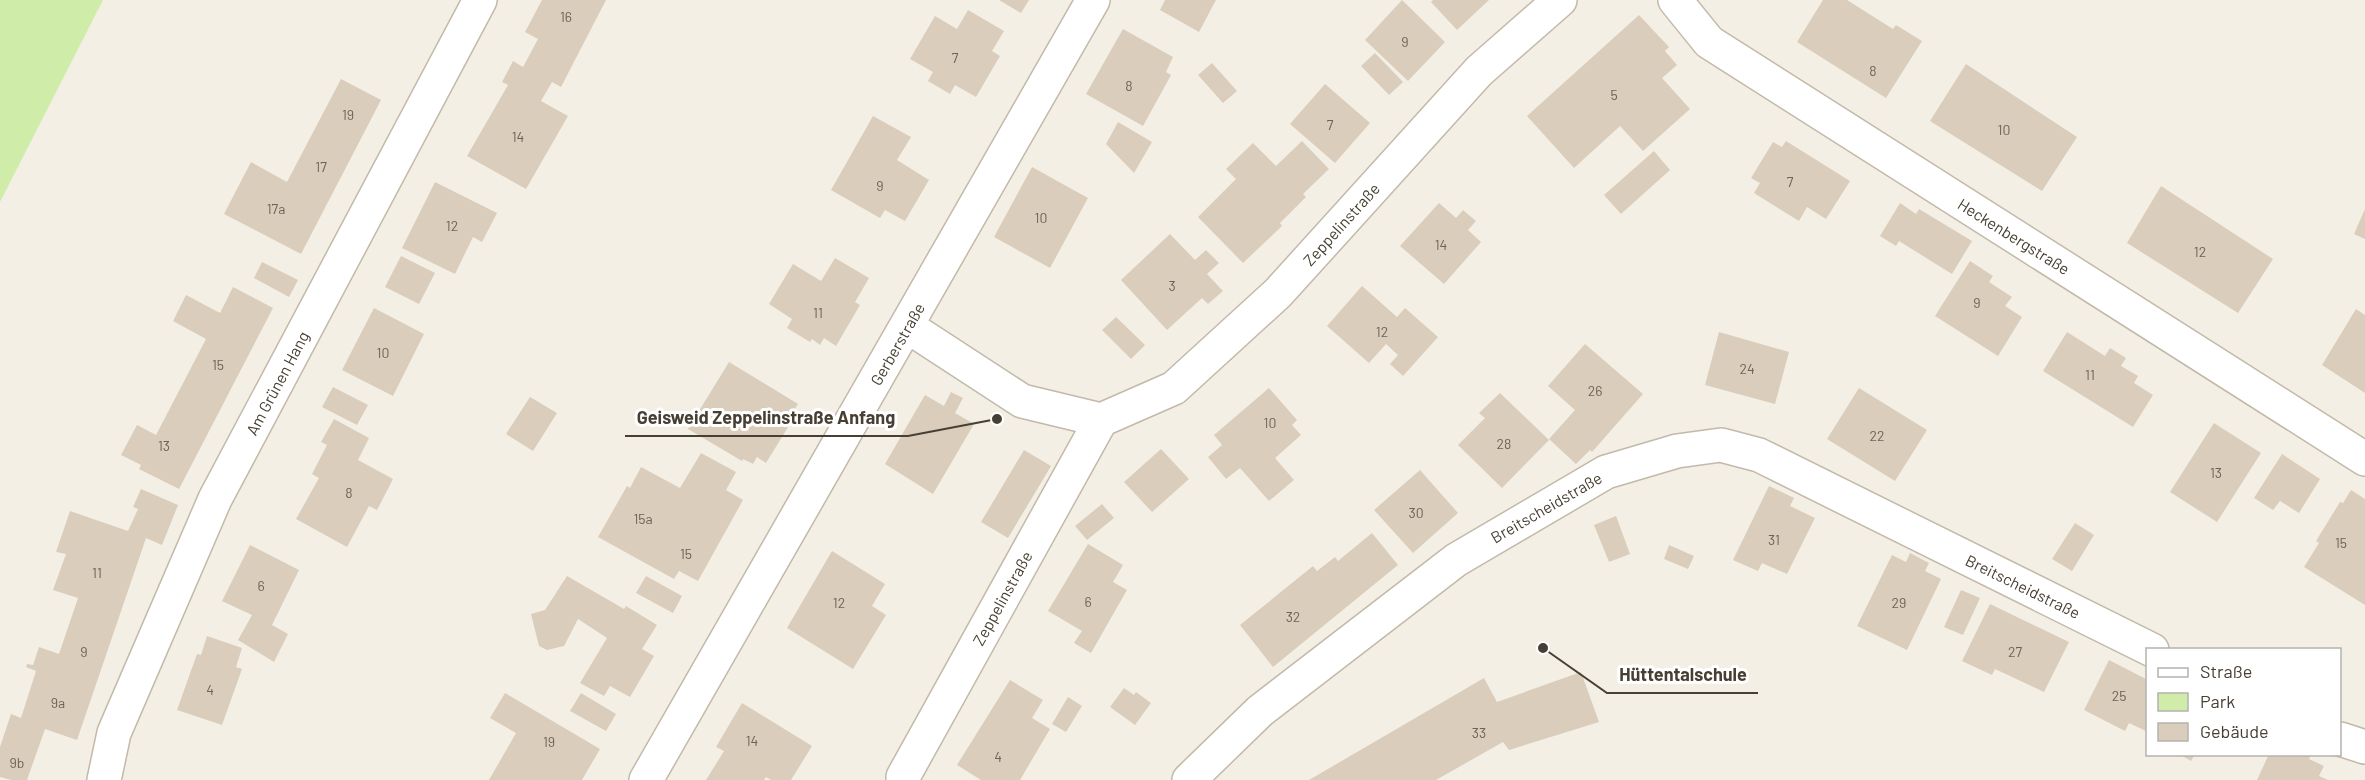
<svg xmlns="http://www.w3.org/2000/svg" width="2365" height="780" viewBox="0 0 2365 780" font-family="Barlow,sans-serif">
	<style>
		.green { fill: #cfeda8 }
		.building { fill: #dacdbb }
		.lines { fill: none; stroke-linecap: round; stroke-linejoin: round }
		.street-casing { stroke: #c3b9a9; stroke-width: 36 }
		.street { stroke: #fff; stroke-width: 33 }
		.labels { text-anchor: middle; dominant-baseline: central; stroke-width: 6; stroke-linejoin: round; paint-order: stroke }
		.number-label { font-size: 14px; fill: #6c6255 }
		.street-label { font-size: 16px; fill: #473f33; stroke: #fff }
		.leader { fill: none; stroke: #473f33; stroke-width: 2 }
		.callout-dot { fill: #473f33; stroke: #fff; stroke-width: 2 }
		.callout-label { font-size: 18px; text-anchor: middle; font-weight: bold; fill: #473f33; stroke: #fff; stroke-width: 6; stroke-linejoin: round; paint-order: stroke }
	</style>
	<rect width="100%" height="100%" fill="#f4efe4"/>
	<path class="green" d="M0,0H103L0,202Z"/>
	<path class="building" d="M542,0H606L561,87L552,82L541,101L568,116L526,189L467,156L508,85L502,82L513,61L523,67L538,39L525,32Z
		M999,0H1029L1021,13Z
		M1165,0H1216L1199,32L1160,10Z
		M1402,0L1445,42L1408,81L1365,40Z
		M1433,0H1489L1457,30L1431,2Z
		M1823,0H1847L1893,29L1896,25L1922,41L1886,98L1797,42Z
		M968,10L1004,31L992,51L1000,56L976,97L955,85L950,94L928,81L933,72L910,59L935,16L957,29Z
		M1639,15L1669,47L1665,51L1677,65L1662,78L1690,109L1643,151L1620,126L1574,168L1527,116Z
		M1123,29L1173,57L1166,72L1171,75L1143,126L1086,94Z
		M1375,53L1403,82L1389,95L1361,66Z
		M1212,63L1237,91L1223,103L1198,75Z
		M1966,64L2077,137L2042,191L1930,121Z
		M341,79L381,100L301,254L224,214L251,162L287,182Z
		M1325,84L1370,123L1335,163L1290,124Z
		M873,116L911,137L897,160L929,180L905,221L885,210L880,218L831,190Z
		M1118,122L1152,142L1134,173L1106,144Z
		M1302,141L1329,169L1303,194L1306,197L1280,223L1282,226L1243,263L1198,217L1236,179L1226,169L1253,143L1276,166Z
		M1786,141L1850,181L1826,219L1807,207L1799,221L1754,193L1760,183L1751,178L1773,142L1782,147Z
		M1654,151L1670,170L1621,214L1604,195Z
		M1032,167L1088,198L1050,268L994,237Z
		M435,182L497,213L482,242L473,237L455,274L402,248Z
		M2161,186L2273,259L2238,313L2127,243Z
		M1439,203L1456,218L1463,210L1476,221L1468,230L1481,242L1444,284L1400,246Z
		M1900,203L1916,214L1919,209L1972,241L1952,274L1899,241L1896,246L1880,236Z
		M2365,209V239L2354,234Z
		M1170,234L1195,260L1206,250L1219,263L1207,274L1223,291L1208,304L1202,298L1167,330L1121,280Z
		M401,256L435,273L419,304L385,287Z
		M835,258L869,278L855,302L860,305L836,346L824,338L820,345L812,339L810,342L787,328L792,319L769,304L793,264L821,281Z
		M1970,261L1993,276L1989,282L2012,297L2005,306L2022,317L1998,356L1935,316Z
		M262,262L298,280L289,297L254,278Z
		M1362,286L1397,317L1405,308L1438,337L1403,376L1390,364L1398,355L1386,344L1369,363L1327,326Z
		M233,287L273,308L179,489L139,469L141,465L121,455L137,425L156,435L206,339L173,321L186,295L220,313Z
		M374,308L424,334L393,396L342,370Z
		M2356,309L2365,315V393L2322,365Z
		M1116,317L1145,345L1131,359L1102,330Z
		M1719,332L1789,352L1775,404L1705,385Z
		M2067,332L2105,356L2110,348L2126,358L2121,366L2138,376L2134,383L2153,395L2133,427L2043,371Z
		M1585,344L1643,394L1592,452L1590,450L1576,464L1549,439L1575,410L1548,386Z
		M729,362L798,404L787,422L790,424L766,463L757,457L753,464L743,459L742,461L688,429Z
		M333,387L368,405L357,425L322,407Z
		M1269,388L1297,420L1292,425L1301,435L1275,458L1294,480L1269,501L1240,468L1226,479L1208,457L1222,445L1214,435Z
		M1859,388L1927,430L1895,481L1827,439Z
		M951,392L963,398L955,413L974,424L933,494L885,464L925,395L944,406Z
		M1500,393L1549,440L1502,488L1458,445L1485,418L1479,413Z
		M530,397L557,413L533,451L506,434Z
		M334,419L369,438L358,460L393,479L377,510L369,506L347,547L296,519L319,478L312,474L327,445L321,442Z
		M2214,423L2261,453L2217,522L2170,492Z
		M1161,449L1189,479L1152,512L1124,482Z
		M1024,450L1051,466L1008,538L981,522Z
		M701,453L736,472L726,490L743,500L698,581L679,571L674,579L598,537L627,486L630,488L641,467L680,488Z
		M2282,454L2320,479L2299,513L2280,501L2273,510L2254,498Z
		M1420,470L1458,513L1413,553L1374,510Z
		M1769,486L1794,498L1790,506L1815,518L1787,574L1762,563L1758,571L1733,560Z
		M141,489L178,505L162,545L146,538L77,740L45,729L27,780H11L0,777V747L11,714L21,718L36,671L26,667L27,664L33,665L39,647L59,654L78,598L53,590L66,554L56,552L70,511L128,531L138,509L133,507Z
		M2351,490L2365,499V605L2304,567L2319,543L2316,541L2340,502L2343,503Z
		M1102,504L1114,518L1087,540L1075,526Z
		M1616,516L1630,554L1609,562L1594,525Z
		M2075,523L2094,535L2072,571L2052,559Z
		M1372,533L1398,565L1273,667L1240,625L1313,566L1317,571L1335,557L1338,561Z
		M1088,544L1123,565L1113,582L1127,590L1091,653L1074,643L1082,631L1048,611Z
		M250,545L299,570L272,625L288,634L274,662L238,640L252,615L222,601Z
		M1669,545L1694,556L1688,569L1664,559Z
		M832,551L885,584L872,606L886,615L853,669L787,628Z
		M1910,553L1929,563L1925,571L1941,579L1907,650L1857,626L1892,555L1906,562Z
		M567,576L624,609L626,606L657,625L642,649L654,656L630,697L610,686L604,696L580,683L607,638L578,619L564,646L547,650L539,646L531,614L545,610Z
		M646,576L682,596L673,613L636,593Z
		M1961,590L1980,598L1963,635L1944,627Z
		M1990,604L2069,642L2044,692L1995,669L1992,675L1962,661Z
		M207,636L242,648L236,667L242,669L222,725L177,710L197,654L201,655Z
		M2109,660L2148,680V732L2129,723L2125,731L2084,710Z
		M1581,672L1599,722L1509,750L1503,742L1436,780H1309L1484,678L1497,702Z
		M1010,680L1043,700L1032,718L1050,729L1020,780H981L957,765Z
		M1124,688L1134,695L1136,692L1151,703L1135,725L1110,707Z
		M505,693L600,749L582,780H489L516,733L490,718Z
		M581,693L616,714L606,731L570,711Z
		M1068,697L1082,706L1066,732L1052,724Z
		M742,703L812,746L791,780H771L766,777L764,780H706L724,751L716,747Z
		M2179,754H2195L2191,761Z
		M2269,754H2311L2309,759L2324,766L2319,776L2328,780H2257Z"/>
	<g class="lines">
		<g class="street-casing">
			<path id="street" d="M1675,0L1709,42L2365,459
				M907,326L1022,401L1101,420L1174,388L1278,293L1479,71L1560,0
				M2340,739L2365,747
				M903,777L1101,420
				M104,780L114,733L215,499L480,0
				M646,780L1093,0
				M1189,780L1260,711L1456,560L1606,472L1677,451L1721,445L1759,455L2152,650"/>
		</g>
		<use href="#street" class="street"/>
	</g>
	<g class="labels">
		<g class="number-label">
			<text x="566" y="16">16</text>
			<text x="1405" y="41">9</text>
			<text x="955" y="57">7</text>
			<text x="1873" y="70">8</text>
			<text x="1129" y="85">8</text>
			<text x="1614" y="94">5</text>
			<text x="348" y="114">19</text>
			<text x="1330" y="124">7</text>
			<text x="2004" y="129">10</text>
			<text x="518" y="136">14</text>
			<text x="321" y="166">17</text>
			<text x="1790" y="181">7</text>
			<text x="880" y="185">9</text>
			<text x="276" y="208">17a</text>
			<text x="1041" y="217">10</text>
			<text x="452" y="225">12</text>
			<text x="1441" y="244">14</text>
			<text x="2200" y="251">12</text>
			<text x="1172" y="285">3</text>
			<text x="1977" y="302">9</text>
			<text x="818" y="312">11</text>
			<text x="1382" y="331">12</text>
			<text x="383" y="352">10</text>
			<text x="218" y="364">15</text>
			<text x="1747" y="368">24</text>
			<text x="2090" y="374">11</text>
			<text x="1595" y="390">26</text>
			<text x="1270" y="422">10</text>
			<text x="1877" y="435">22</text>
			<text x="1504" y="443">28</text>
			<text x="164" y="445">13</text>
			<text x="2216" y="472">13</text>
			<text x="349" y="492">8</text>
			<text x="1416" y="512">30</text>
			<text x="643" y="518">15a</text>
			<text x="1774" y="539">31</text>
			<text x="2341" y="542">15</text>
			<text x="686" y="553">15</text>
			<text x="97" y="572">11</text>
			<text x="261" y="585">6</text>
			<text x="1088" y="601">6</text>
			<text x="839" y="602">12</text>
			<text x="1899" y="602">29</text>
			<text x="1293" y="616">32</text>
			<text x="84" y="651">9</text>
			<text x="2015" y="651">27</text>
			<text x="210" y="689">4</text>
			<text x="2119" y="695">25</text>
			<text x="58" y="702">9a</text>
			<text x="1479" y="732">33</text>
			<text x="752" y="740">14</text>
			<text x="549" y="741">19</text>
			<text x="998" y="756">4</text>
			<text x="17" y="762">9b</text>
		</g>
		<g class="street-label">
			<text transform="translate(1341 224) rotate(-48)">Zeppelinstraße</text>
			<text transform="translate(2014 236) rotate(32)">Heckenbergstraße</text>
			<text transform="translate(897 344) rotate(-60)">Gerberstraße</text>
			<text transform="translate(277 383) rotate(-62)">Am Grünen Hang</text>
			<text transform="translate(1546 507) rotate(-30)">Breitscheidstraße</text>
			<text transform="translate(2023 586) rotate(26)">Breitscheidstraße</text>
			<text transform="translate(1002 598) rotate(-61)">Zeppelinstraße</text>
		</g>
	</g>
	<path class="leader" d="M997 419L908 436H625M1543 648L1607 693H1758"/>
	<g class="callout-dot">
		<circle cx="997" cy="419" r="6"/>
		<circle cx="1543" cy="648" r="6"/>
	</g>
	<g class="callout-label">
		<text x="766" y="424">Geisweid Zeppelinstraße Anfang</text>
		<text x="1683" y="681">Hüttentalschule</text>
	</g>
	<rect x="2146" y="648" width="195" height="108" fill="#ffffff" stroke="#b5b2ad" stroke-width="1.5"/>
	<rect x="2158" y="668" width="30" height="9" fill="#ffffff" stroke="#b5b2ad" stroke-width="1.5"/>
	<text x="2200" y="678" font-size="18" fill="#473f33">Straße</text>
	<rect x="2158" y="693" width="30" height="18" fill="#cfeda8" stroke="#b5b2ad" stroke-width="1.5"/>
	<text x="2200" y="708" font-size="18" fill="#473f33">Park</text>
	<rect x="2158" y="723" width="30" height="18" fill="#dacdbb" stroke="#b5b2ad" stroke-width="1.5"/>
	<text x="2200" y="738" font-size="18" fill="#473f33">Gebäude</text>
</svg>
